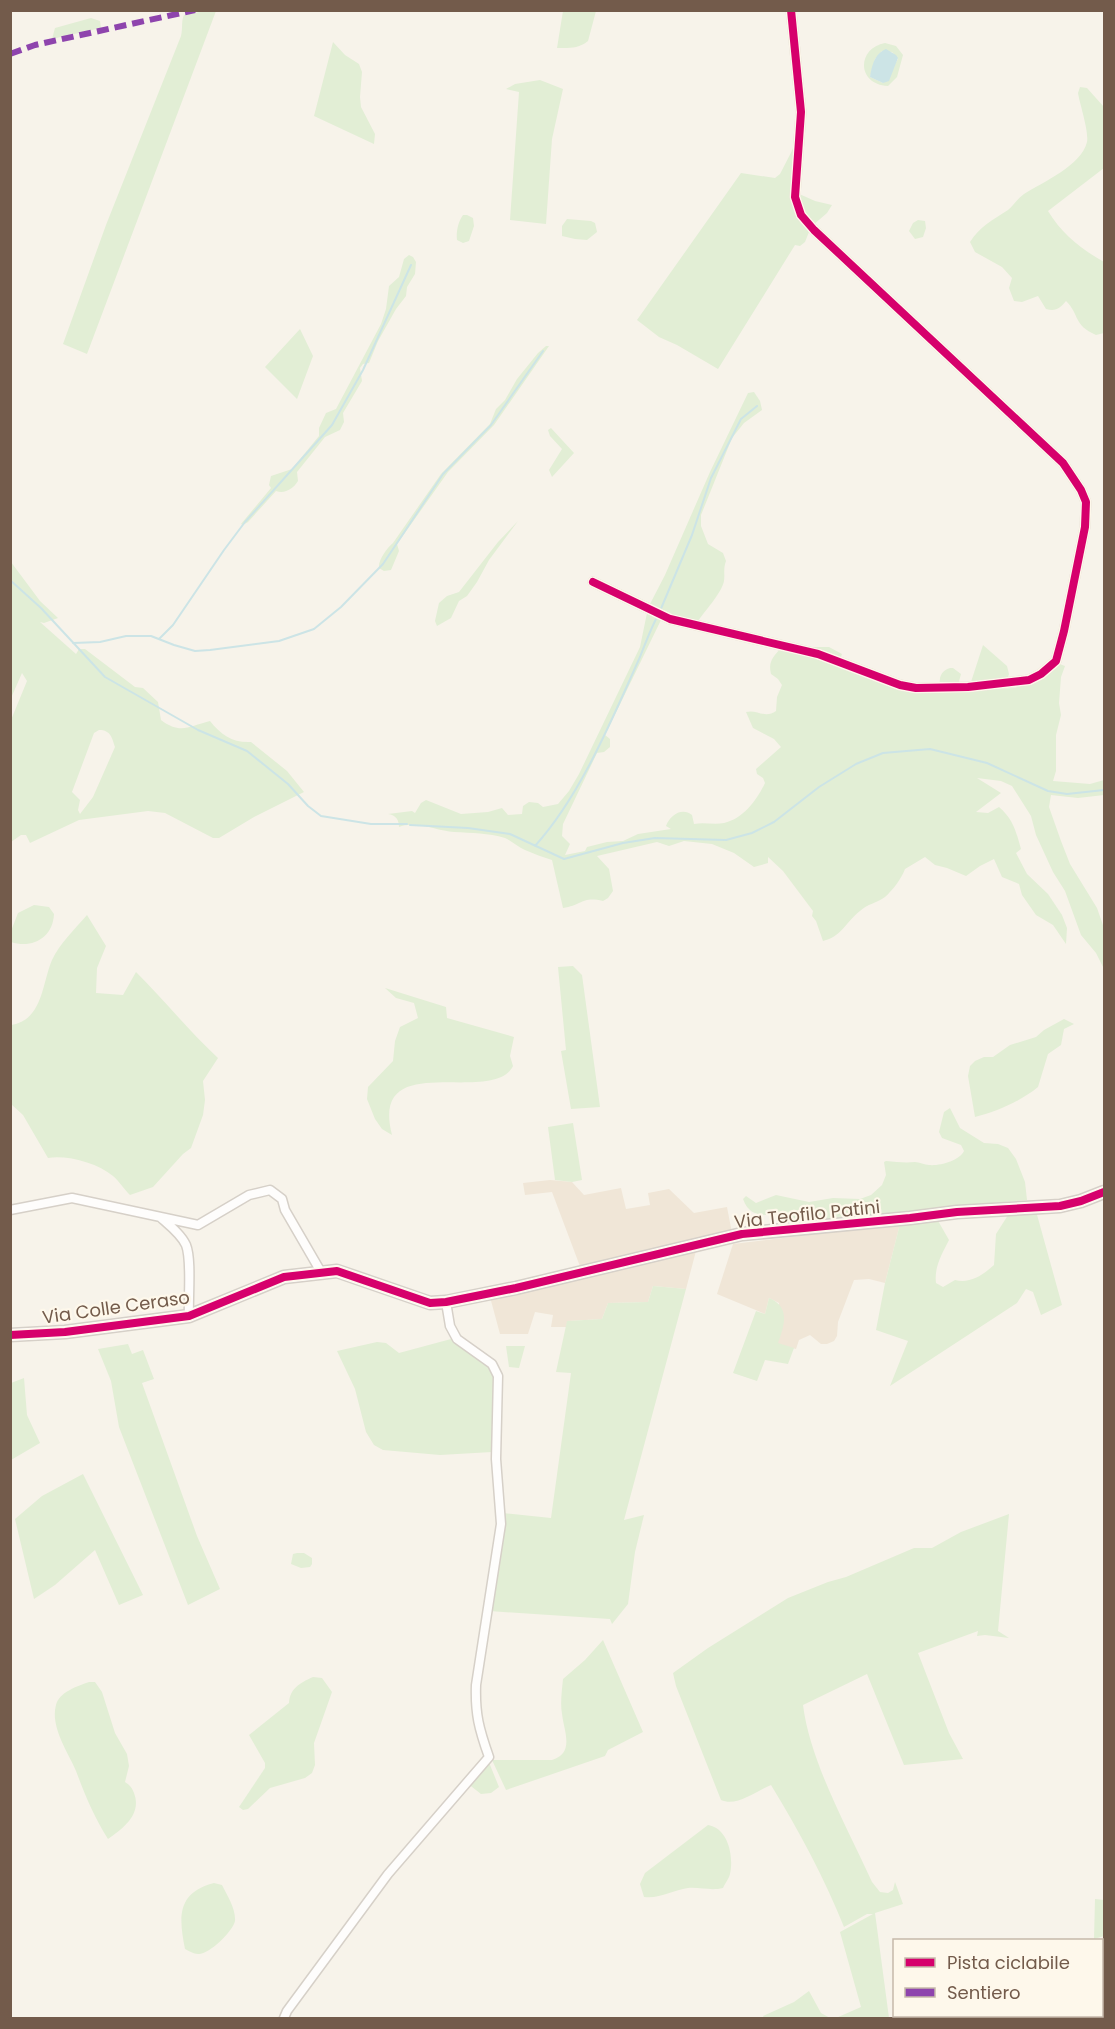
<svg xmlns="http://www.w3.org/2000/svg" width="1115" height="2029" viewBox="0 0 1115 2029" font-family="Poppins,sans-serif">
	<style>
		.residential { fill: #f0e6d7 }
		.green { fill: #e2eed5; fill-rule: evenodd }
		.water { fill: #cce4e6 }
		.lines { fill: none; stroke-linecap: round; stroke-linejoin: round }
		.stream { stroke: #cce4e6; stroke-width: 2 }
		.street-casing { stroke: #d6d0c8; stroke-width: 11 }
		.secondary-casing { stroke: #d6d0c8; stroke-width: 15 }
		.street { stroke: #fefdfc; stroke-width: 8 }
		.secondary { stroke: #fefdfc; stroke-width: 12 }
		.quiet { stroke: #8e44ad; stroke-width: 6; stroke-dasharray: 12 6; stroke-linecap: butt }
		.cycleway-casing { stroke: #fef8eb; stroke-width: 11 }
		.cycleway { stroke: #d6006c; stroke-width: 8 }
		.labels { text-anchor: middle; dominant-baseline: central; stroke-width: 4.5; stroke-linejoin: round; paint-order: stroke }
		.street-label { font-size: 18px; fill: #735b4b; stroke: #fef8eb }
	</style>
	<rect width="100%" height="100%" fill="#f7f3ea"/>
	<path class="residential" d="M550,1180L572,1182L584,1195L621,1188L626,1209L650,1205L648,1193L669,1189L694,1213L727,1207L732,1233L581,1269L552,1192L525,1195L523,1183Z
		M900,1224L885,1283L869,1279L854,1280L838,1322L837,1336L834,1341L827,1344H821L810,1335L799,1340L796,1349L778,1344L779,1303L769,1298L765,1314L717,1294L733,1244Z
		M696,1251L686,1289L653,1286L648,1302L608,1303L602,1319L568,1321L566,1327H551L553,1315L535,1312L528,1334H500L490,1297Z"/>
	<path class="green" d="M204,11H216L87,354L63,344L106,225L181,36C183,28 181,21 184,15Z
		M563,11H596L588,41C578,49 569,48 557,48Z
		M91,18L100,21L101,28L52,39L55,28Z
		M333,42L345,55L359,64L362,72L360,97L361,107L375,134L374,144L314,116Z
		M885,43L896,46L903,55L897,77L888,86C856,84 857,48 885,43ZM882,51L892,52L898,59L883,83L870,77L875,59Z
		M540,80L563,89L552,139L546,224L510,220L519,92L506,89L515,84Z
		M1080,87L1087,88L1104,107V168L1048,211C1062,234 1081,249 1104,262V333L1096,335C1073,325 1080,315 1066,301C1060,308 1056,312 1046,309L1038,296L1022,302L1014,301L1009,288L1012,278L1002,267L975,252L970,242C980,226 993,220 1008,210C1014,205 1018,198 1024,194C1043,182 1081,166 1087,142C1089,131 1080,105 1078,93Z
		M798,139L791,197L794,211L809,232L805,242L800,246L795,245L718,369L677,345L659,337L637,320L741,173L775,178L780,174Z
		M797,193L815,201L832,205L827,213L812,226L800,210Z
		M463,215H467L473,218L474,226L469,241L463,243L457,240C456,232 458,222 463,215Z
		M567,219L591,221L595,223L597,232L587,240L575,239L562,236V226Z
		M918,220L925,221L926,228L923,237L915,239L909,231L913,223Z
		M409,255L413,257L416,262L415,274L407,287L406,296L396,309L378,341L369,363L363,364L360,368L362,381L343,413L344,422L340,430L325,437L297,472L298,481C293,489 285,494 276,491L248,522L243,525L241,524L271,488L269,485L271,476L292,469L296,464L319,436V428L326,413L336,409L381,324L386,309L389,286L399,277L404,259Z
		M300,329L313,356L297,399L265,367Z
		M546,346H549L494,425L448,472L397,544L399,551L391,570L384,571L379,568C378,560 387,548 393,543L441,474L490,424L496,409L505,400L517,379L538,353Z
		M754,392L760,401L762,410L744,423L732,438L701,515V526L708,544L723,553L726,561C723,569 725,574 724,581C722,593 703,613 696,624L669,615L650,604L665,575L710,472L748,393Z
		M551,428L574,453L552,477L549,470L562,449L550,436L548,430Z
		M518,521L489,560L477,582L467,596L459,601L451,618L437,626L435,621L439,603L447,596L459,592L498,542Z
		M11,562L40,601L58,618L44,623L40,622L76,654L79,649H85L135,687L143,688L158,702L161,720C181,735 189,726 210,721C221,735 233,743 251,742L287,771L304,792L254,817L219,838H213L165,813L148,811L79,820L30,843L26,835H21L11,842V720L27,681L22,673L11,698ZM99,730C111,730 112,738 115,747L93,797L80,814L78,810L80,800L72,792L94,733Z
		M647,613L661,620L605,735L610,739V747L604,752L597,753L563,824L562,836L570,844L565,855L585,851L587,847L607,842L623,841L638,834L671,829L666,826C670,815 682,807 692,815L694,824C704,822 714,825 724,823C743,819 757,800 765,783L763,778L757,774L756,769L781,747L774,739L753,728L746,712C757,709 765,719 776,711L777,697L782,685L778,679L771,674C768,662 773,657 781,648L809,655L813,647H829L842,654L838,665L901,689L976,690L1014,688L1033,682L1057,663L1065,666L1061,677L1059,703L1061,715L1056,735V771L1053,781L1090,784L1104,780V795L1078,798L1051,795L1049,807L1061,841L1070,864L1097,908L1104,928V969L1096,953L1081,935L1065,891L1053,872L1036,835L1031,816L1012,786L1001,781L977,778L1001,793L976,812L988,813L999,807C1013,819 1016,831 1021,849L1016,853L1027,874L1048,894L1062,915L1067,928L1066,944L1053,925L1036,915L1022,895L1019,884L1002,877L994,859L980,866L966,876L947,868L935,865L925,857L905,869C902,878 892,891 885,897C877,903 867,904 860,911C846,922 841,937 823,941L816,921L812,916L813,911L783,871L768,857V863L754,867L734,853L712,844L684,841L669,846L657,842L597,856L609,869L613,891L608,898L603,901C582,896 583,905 563,908L552,860C543,857 534,854 525,850C518,847 512,841 505,838C488,833 472,833 454,832C438,831 414,820 399,827C399,820 396,815 388,814L412,811L415,813L421,803L426,800L461,814L488,812L502,808L508,815L522,814L523,806L529,802L538,803L543,807L558,804L569,791L579,774L640,647Z
		M983,645L1007,666L1009,674L1007,680L970,685Z
		M950,668H953L961,674L958,685H940C939,677 941,671 950,668Z
		M34,905L49,907L54,914C53,938 32,949 11,942V931L18,913Z
		M87,915L106,946L97,968L96,993L123,995L136,972C164,1000 189,1031 218,1058L203,1081L205,1100L203,1115L191,1148L183,1154L153,1187L130,1195C124,1189 119,1181 113,1176C97,1163 68,1155 48,1158L23,1115L11,1104V1025C43,1020 42,983 52,960C60,943 75,929 87,915Z
		M573,966L582,975L600,1107L571,1109L561,1051L566,1050L558,967Z
		M385,988L446,1007L447,1018L514,1037L510,1056L513,1066C493,1107 369,1046 392,1135L382,1129L375,1119L367,1099L368,1087L393,1061L395,1041L400,1027L418,1018L414,1003L396,998Z
		M1064,1019L1074,1024L1064,1029L1061,1045L1048,1054L1038,1087C1021,1101 996,1112 975,1117L968,1076L970,1066L975,1061L984,1057H993L1010,1045L1036,1037L1044,1030Z
		M950,1108L960,1128L984,1143L998,1144L1008,1148L1016,1159L1025,1182L1027,1200L946,1207L793,1225L794,1218C775,1208 753,1226 743,1199L746,1196L756,1203L776,1195L809,1202L833,1198L860,1199L871,1195L882,1185L886,1175L884,1162L886,1161C897,1162 905,1163 915,1162C919,1162 925,1165 929,1165C940,1166 959,1161 964,1151L961,1145L942,1138L939,1132L944,1112Z
		M573,1123L582,1180L572,1182L555,1180L548,1127Z
		M1036,1211L1062,1305L1041,1315L1033,1292L1026,1289L1017,1303L890,1386L908,1341L876,1330L885,1283L900,1224L937,1219L949,1240C942,1254 934,1267 936,1283L943,1287L955,1280C970,1284 983,1275 994,1265L996,1234L1010,1212Z
		M653,1286L686,1289L624,1520L644,1515L635,1552L628,1604L612,1624L610,1619L489,1611L502,1513L551,1518L571,1373L556,1372L567,1321L602,1319L608,1303L648,1302Z
		M769,1298C791,1307 784,1326 778,1343L794,1348L788,1364L765,1360L757,1381L733,1373L756,1311L765,1314Z
		M451,1339C469,1344 484,1359 495,1374L492,1452L440,1455L383,1450L374,1445L366,1432L355,1389L337,1351L377,1342L386,1343L399,1353Z
		M128,1344L132,1354L143,1350L154,1379L142,1383L197,1536L220,1589L188,1605L119,1427L111,1381L98,1349Z
		M506,1346H525L519,1368L509,1367Z
		M24,1378L27,1415L40,1443L11,1460V1383Z
		M83,1474L143,1595L119,1605L95,1550L55,1585L34,1599L15,1519L42,1496Z
		M1009,1514L998,1631L1009,1638L985,1635L977,1636L978,1631L918,1653L949,1733L963,1759L904,1765L867,1674L803,1705C810,1762 848,1829 872,1882L880,1892L888,1893L893,1890L895,1882L903,1904L875,1913L889,2018H836L861,2007L840,1932L873,1914H867L844,1927C824,1877 799,1831 771,1785C756,1791 737,1807 721,1800L676,1686L673,1673L708,1648L788,1598L828,1582L846,1577L914,1548H932L961,1532Z
		M297,1553H304L312,1558V1564L310,1567L301,1568L291,1564L293,1554Z
		M603,1640L643,1732L608,1750L605,1756L506,1790L492,1760H552C575,1753 564,1731 562,1714C560,1703 562,1690 563,1679L585,1660Z
		M313,1677L322,1678L332,1692L314,1743L315,1765L312,1773L305,1778L270,1788L248,1809L243,1810L239,1807L265,1768V1763L249,1735L289,1703C290,1688 300,1683 313,1677Z
		M89,1682H95L102,1692L115,1733L127,1754L129,1766L125,1782C130,1785 132,1788 134,1793C142,1814 124,1828 108,1839C94,1817 85,1795 76,1771C68,1752 50,1727 56,1705C59,1692 78,1686 89,1682Z
		M488,1760L499,1787L491,1793L481,1794L467,1783Z
		M708,1825C728,1828 734,1856 730,1874C729,1879 725,1883 723,1888C711,1891 700,1887 688,1888C673,1890 660,1899 644,1897L640,1884L645,1873Z
		M214,1883L222,1885C227,1895 236,1909 235,1921C233,1931 209,1955 198,1954C194,1954 189,1951 185,1949C179,1918 176,1893 214,1883Z
		M1095,1899L1104,1900V1936L1094,1939Z
		M809,1991L821,2013L830,2018H764L763,2016L794,2002Z"/>
	<path class="water" d="M886,49L896,55L898,58L889,81L883,83L870,77C872,66 874,54 886,49Z"/>
	<g class="lines">
		<path class="stream" d="M10,580L41,608L105,677L198,730L247,751L288,784L308,806L321,816L371,824H407
			M660,611L692,535L711,478L741,419L757,406
			M159,639L173,625L224,550L245,522L332,425L363,370L411,265
			M73,643L100,642L126,636H151L174,645L195,651L210,650L279,641L314,629L341,607L383,564L443,474L491,425L543,351
			M410,825L468,828L510,834L564,859L623,843L655,838L726,840L752,833L774,822L819,787L856,764L883,753L930,749L987,763L1048,791L1067,794L1104,790
			M535,846C581,795 612,719 640,657C645,644 650,631 656,619"/>
		<g class="street-casing">
			<path id="street" d="M593,582L670,619L818,654L900,685L916,688L968,687L1029,680L1041,674L1056,661L1064,631L1085,527L1086,502L1081,490L1063,463L814,230L801,215L795,197L801,112L791,10
				M10,1210L72,1198L198,1225L249,1195L270,1190L282,1199L285,1210L321,1272
				M160,1217C169,1225 181,1234 186,1245C192,1260 188,1298 189,1316
				M284,2018L287,2011L388,1874L489,1757C479,1729 475,1714 476,1685L501,1524L496,1459L498,1376L492,1364L457,1339L450,1326L446,1302"/>
		</g>
		<g class="secondary-casing">
			<path id="secondary" d="M10,1335L65,1332L189,1316L284,1277L337,1271L430,1303L446,1302L516,1288L742,1234L910,1218L957,1212L1060,1206L1081,1201L1104,1192"/>
		</g>
		<use href="#street" class="street"/>
		<use href="#secondary" class="secondary"/>
		<path class="quiet" d="M10,54L35,45L195,10"/>
		<g class="cycleway-casing">
			<path id="cycleway" d="M593,582L670,619L818,654L900,685L916,688L968,687L1029,680L1041,674L1056,661L1064,631L1085,527L1086,502L1081,490L1063,463L814,230L801,215L795,197L801,112L791,10
				M10,1335L65,1332L189,1316L284,1277L337,1271L430,1303L446,1302L516,1288L742,1234L910,1218L957,1212L1060,1206L1081,1201L1104,1192"/>
		</g>
		<use href="#cycleway" class="cycleway"/>
	</g>
	<g class="labels">
		<g class="street-label">
			<text transform="translate(807 1214) rotate(-6)">Via Teofilo Patini</text>
			<text transform="translate(116 1307) rotate(-8)">Via Colle Ceraso</text>
		</g>
	</g>
	<rect width="1115" height="2029" fill="none" stroke="#735b4b" stroke-width="24"/>
	<rect x="893" y="1939" width="210" height="78" fill="#fef8eb" stroke="#c6b9ab" stroke-width="1.5"/>
	<rect x="905" y="1958" width="30" height="9" fill="#d6006c" stroke="#c6b9ab" stroke-width="1.5"/>
	<text x="947" y="1969" font-size="18" fill="#735b4b">Pista ciclabile</text>
	<rect x="905" y="1988" width="30" height="9" fill="#8e44ad" stroke="#c6b9ab" stroke-width="1.5"/>
	<text x="947" y="1999" font-size="18" fill="#735b4b">Sentiero</text>
</svg>
